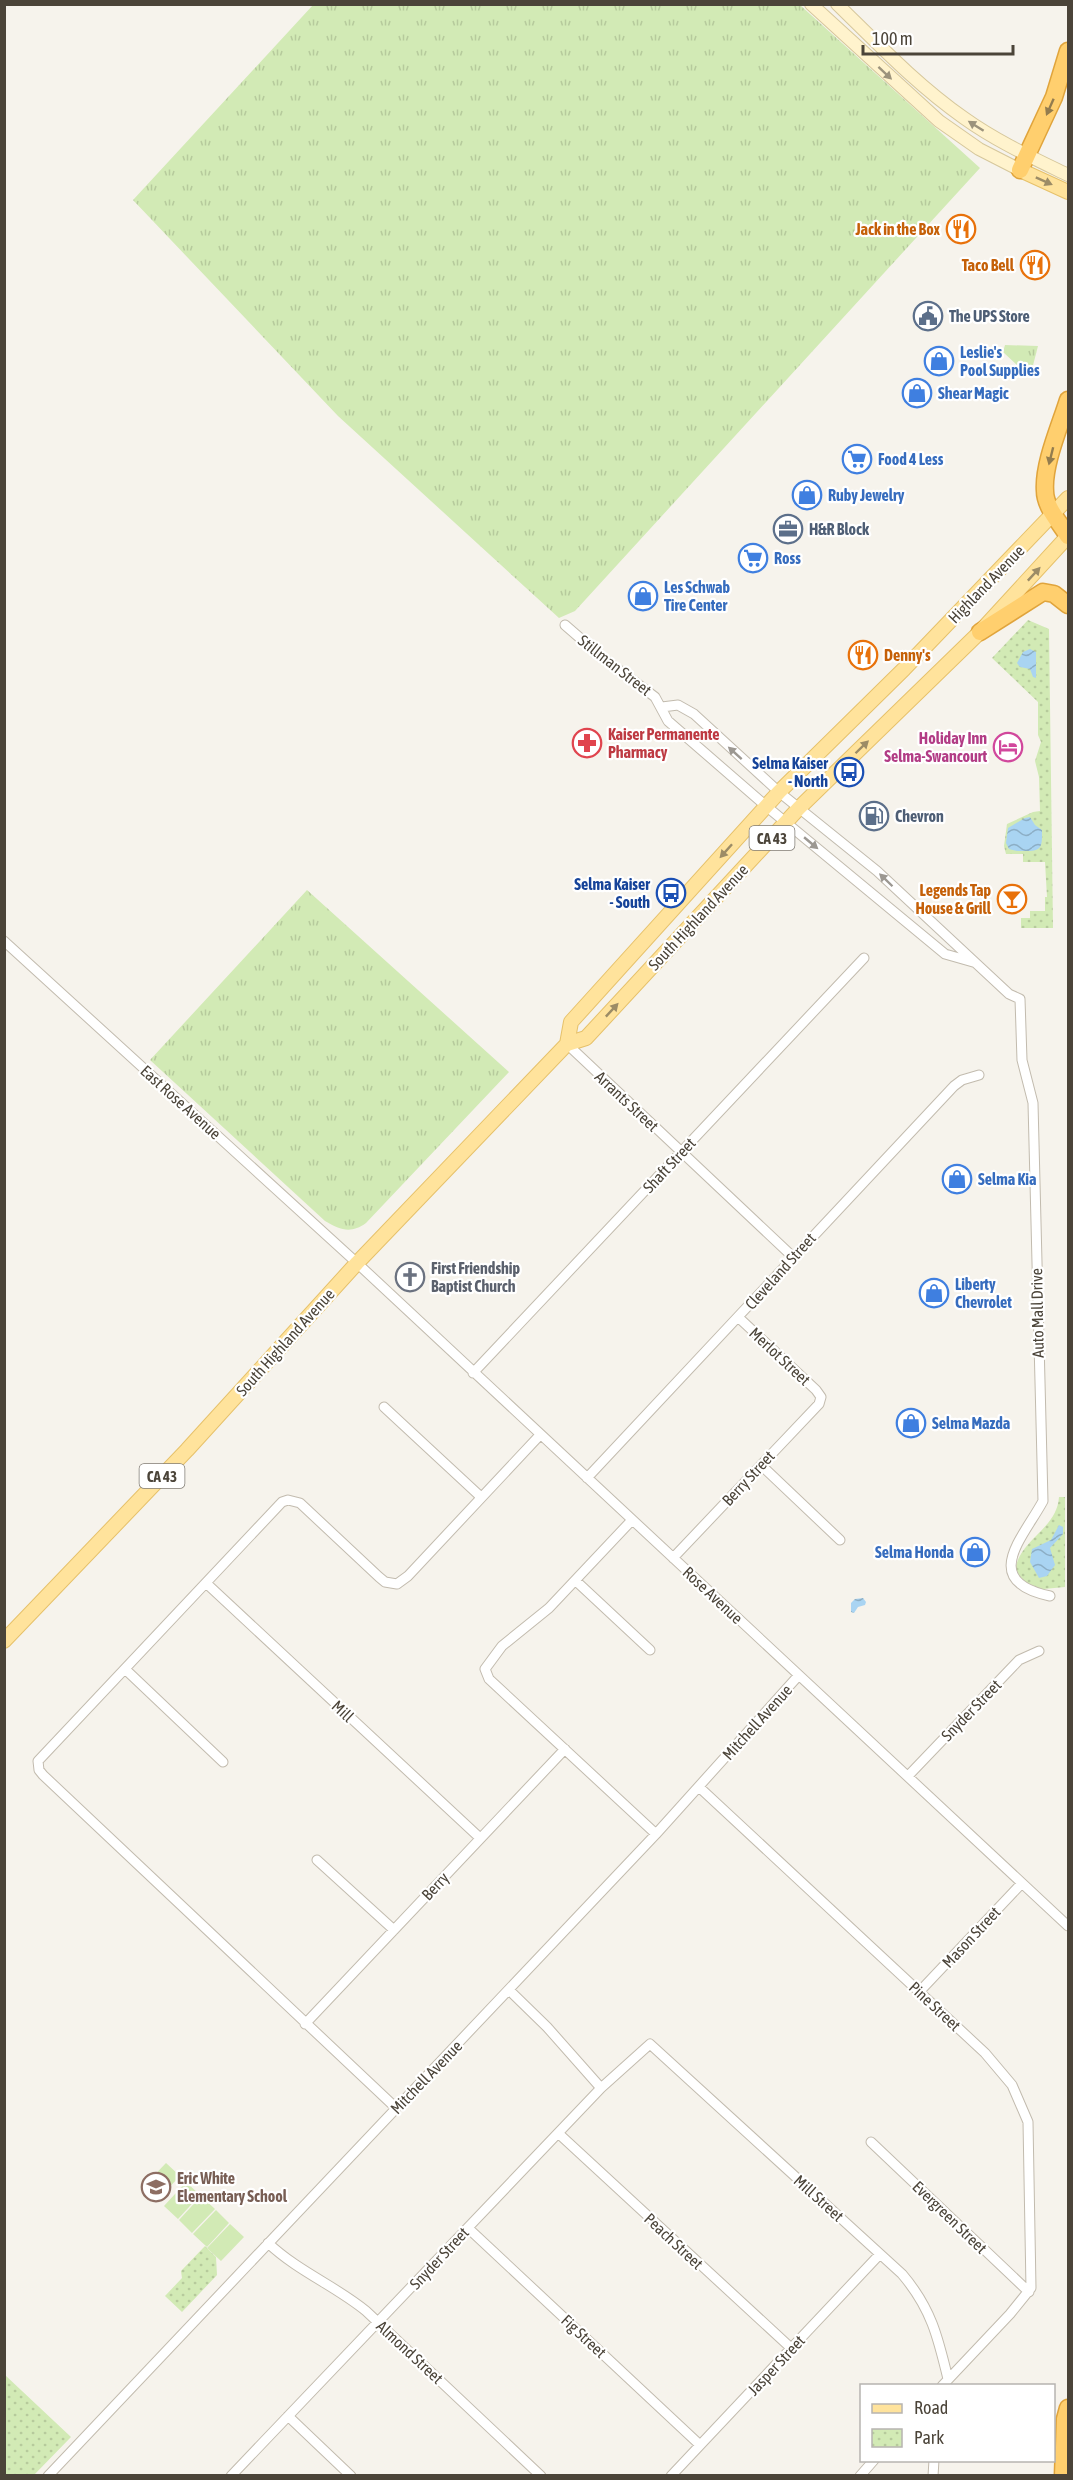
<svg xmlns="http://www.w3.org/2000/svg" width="1073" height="2480" viewBox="0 0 1073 2480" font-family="'Asap Condensed',sans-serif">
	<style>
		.grass { fill: url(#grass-tufts) }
		.park { fill: url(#park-dots) }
		.pitch { fill: #d2eab5 }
		.water { fill: url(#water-waves) }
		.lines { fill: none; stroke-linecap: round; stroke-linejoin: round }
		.street-casing { stroke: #c2bbae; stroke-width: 11 }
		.secondary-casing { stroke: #d6c79b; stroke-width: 14 }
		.primary-casing { stroke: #e6c16a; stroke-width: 16 }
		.highway-casing { stroke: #e0a43c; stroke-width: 19 }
		.street { stroke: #fff; stroke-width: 9 }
		.secondary { stroke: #fff3cd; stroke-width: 12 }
		.primary { stroke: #ffe39c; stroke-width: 14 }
		.highway { stroke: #ffcf6e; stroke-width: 16 }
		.oneway { fill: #9c937c }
		.oneway2 { fill: #937c4e }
		.oneway3 { fill: #9c8c66 }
		.oneway4 { fill: #9c9892 }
		.labels { text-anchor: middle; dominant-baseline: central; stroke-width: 4.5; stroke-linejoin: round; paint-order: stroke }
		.shield { fill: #fff; stroke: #817c74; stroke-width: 1.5 }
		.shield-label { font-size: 15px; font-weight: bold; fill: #4b4439 }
		.food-label { font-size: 16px; font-weight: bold; fill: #c56008; stroke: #fff; text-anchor: end }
		.service-label { font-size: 16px; font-weight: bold; fill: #4e5e75; stroke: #fff; text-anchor: start }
		.shop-label { font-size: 16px; font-weight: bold; fill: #366cbe; stroke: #fff; text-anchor: start }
		.street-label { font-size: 16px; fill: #4b4439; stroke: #fff }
		.health-label { font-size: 16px; font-weight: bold; fill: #be3a42; stroke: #fff; text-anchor: start }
		.hotel-label { font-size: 16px; font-weight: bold; fill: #b23c85; stroke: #fff; text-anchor: end }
		.transit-label { font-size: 16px; font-weight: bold; fill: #164399; stroke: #fff; text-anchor: end }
		.worship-label { font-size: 16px; font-weight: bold; fill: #5b616d; stroke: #fff; text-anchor: start }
		.education-label { font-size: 16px; font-weight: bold; fill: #785e54; stroke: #fff; text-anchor: start }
	</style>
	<defs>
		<pattern id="grass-tufts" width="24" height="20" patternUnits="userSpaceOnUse" patternTransform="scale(1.5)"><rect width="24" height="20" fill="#d2eab5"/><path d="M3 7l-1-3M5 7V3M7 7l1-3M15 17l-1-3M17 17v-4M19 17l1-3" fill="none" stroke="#b6ca9c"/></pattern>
		<pattern id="park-dots" width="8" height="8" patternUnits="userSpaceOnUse" patternTransform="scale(1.5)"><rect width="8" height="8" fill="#d2eab5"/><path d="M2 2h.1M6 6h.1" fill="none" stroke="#b6ca9c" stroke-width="1.8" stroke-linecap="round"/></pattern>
		<pattern id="water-waves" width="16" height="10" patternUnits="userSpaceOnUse" patternTransform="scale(1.5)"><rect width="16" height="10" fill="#a9d4f2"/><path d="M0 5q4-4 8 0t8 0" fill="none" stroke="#8caec5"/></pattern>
	</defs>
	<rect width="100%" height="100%" fill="#f6f3ec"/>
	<path class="grass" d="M313,5H800L980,168L575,611L559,618L338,416L133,200Z
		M1005,345L1038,346L1030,377L1003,352Z
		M307,890L509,1072L366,1223C351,1234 340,1230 325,1221L150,1060Z"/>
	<path class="park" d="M1028,620L1049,629L1053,928H1021V918H1030V911H1045V897H1047L1045,862H1023V854H1006L1004,846L1007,824L1033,812L1040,811L1039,777L1035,761L1041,742L1038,735V702L992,658Z
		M1059,1497H1065V1587L1033,1590L1015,1573C1017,1540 1057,1530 1059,1497Z
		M205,2246L216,2257L217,2275L182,2312L165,2296L182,2278L181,2271Z
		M5,2375L71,2437L34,2475H5Z"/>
	<path class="pitch" d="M166,2163L180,2176L157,2200L143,2187Z
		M186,2182L200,2195L178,2219L164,2206Z
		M201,2196L215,2209L192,2233L179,2220Z
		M216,2210L229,2223L207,2247L193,2234Z
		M230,2224L244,2237L221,2261L207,2248Z"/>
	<path class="water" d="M1030,649L1036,652V678L1033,677L1030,669L1020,667L1017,663L1023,652Z
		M1030,817L1035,825L1042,830C1042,846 1043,852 1024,851C1018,851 1015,851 1009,849L1006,843L1008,828L1025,818Z
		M1059,1525L1063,1527V1534L1050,1548L1055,1565L1047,1576L1039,1578L1030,1562L1032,1549L1051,1540Z
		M863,1598L866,1602L865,1605L858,1607L854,1613L851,1612V1603L855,1599Z"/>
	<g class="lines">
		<g class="street-casing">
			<path id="street" d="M565,625L603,658L655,697L668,721L766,806L945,954L973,962
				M662,707L678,705L694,714L779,792L877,871L1009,994L1020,999L1022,1060L1033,1103L1043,1501C1023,1538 979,1581 1050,1596
				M4,941L357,1263L1068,1926
				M567,1044L792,1256
				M473,1373L864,958
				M384,1407L481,1497
				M761,1465L840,1540
				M587,1478L954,1086L962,1080L979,1075
				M632,1520L549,1608L502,1646L485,1669L489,1679L656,1834
				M673,1558L819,1404L821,1397L816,1390L738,1317
				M576,1581L650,1650
				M206,1583L480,1838
				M125,1669L223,1762
				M908,1776L1019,1660L1039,1651
				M699,1787L985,2053L1012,2085L1028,2122L1031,2288L1010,2314L942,2386
				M317,1860L394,1930
				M509,1990L547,2027L601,2088
				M920,1991L1022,1883
				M305,2024L565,1749
				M396,2108L43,1775L39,1770L38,1761L282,1502L288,1500L300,1503L379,1577L385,1582L397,1584L408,1576L540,1435
				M558,2133L791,2348
				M871,2142L1029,2292
				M468,2228L700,2445
				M268,2243C299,2272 334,2285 366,2311L541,2476
				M288,2416L351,2476
				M48,2476L656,1834L799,1675
				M231,2476L601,2088L650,2044L902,2274C931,2308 938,2337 948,2379
				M671,2476L880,2254
				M860,2476L874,2460
				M933,2476L934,2460"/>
		</g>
		<g class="secondary-casing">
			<path id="secondary" d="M811,4L939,121L979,149L1020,170
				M837,4C877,43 918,86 964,118C996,141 1033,158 1068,175"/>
		</g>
		<g class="primary-casing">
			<path id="primary" d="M1020,170L1068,192
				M567,1044L571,1022L779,792L904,669L1068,498
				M4,1641L187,1450L357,1263L567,1044L586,1038L799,808L980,632L1068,536"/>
		</g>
		<g class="highway-casing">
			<path id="highway" d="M1020,170L1054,97L1068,51
				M1068,400C1060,426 1043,464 1045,491C1045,507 1060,523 1068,536
				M980,632L1043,592L1054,594L1068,605
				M1063,2476L1065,2419L1068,2408"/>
		</g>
		<use href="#street" class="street"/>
		<use href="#secondary" class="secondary"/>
		<use href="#primary" class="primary"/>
		<use href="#highway" class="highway"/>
	</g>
	<defs><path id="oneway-solid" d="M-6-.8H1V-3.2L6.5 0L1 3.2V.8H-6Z" transform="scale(1.5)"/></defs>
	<g class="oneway">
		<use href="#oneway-solid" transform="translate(885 73) rotate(43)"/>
		<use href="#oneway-solid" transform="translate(976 126) rotate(-148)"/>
	</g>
	<g class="oneway2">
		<use href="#oneway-solid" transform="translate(1050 107) rotate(114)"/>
		<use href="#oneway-solid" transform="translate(1051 456) rotate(104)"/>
	</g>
	<g class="oneway3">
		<use href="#oneway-solid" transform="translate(1044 181) rotate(24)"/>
		<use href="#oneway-solid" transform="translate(1034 574) rotate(-47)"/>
		<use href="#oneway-solid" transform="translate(862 747) rotate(-44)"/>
		<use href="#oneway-solid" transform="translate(726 851) rotate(132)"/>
		<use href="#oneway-solid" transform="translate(612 1010) rotate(-47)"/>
	</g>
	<g class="oneway4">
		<use href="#oneway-solid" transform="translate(735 753) rotate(-138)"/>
		<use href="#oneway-solid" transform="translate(811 843) rotate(40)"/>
		<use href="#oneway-solid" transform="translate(886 880) rotate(-136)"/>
	</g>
	<defs>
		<g id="restaurant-ring" transform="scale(1.5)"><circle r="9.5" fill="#fff" stroke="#e8710a" stroke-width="1.5"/><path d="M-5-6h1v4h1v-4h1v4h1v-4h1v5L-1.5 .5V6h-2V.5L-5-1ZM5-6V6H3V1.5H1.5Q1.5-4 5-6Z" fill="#e8710a"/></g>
		<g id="civic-ring" transform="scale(1.5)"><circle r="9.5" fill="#fff" stroke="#5c6f8a" stroke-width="1.5"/><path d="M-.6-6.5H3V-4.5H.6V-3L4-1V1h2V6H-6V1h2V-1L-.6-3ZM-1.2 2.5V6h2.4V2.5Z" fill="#5c6f8a"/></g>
		<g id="shop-ring" transform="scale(1.5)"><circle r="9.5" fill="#fff" stroke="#3f7fe0" stroke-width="1.5"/><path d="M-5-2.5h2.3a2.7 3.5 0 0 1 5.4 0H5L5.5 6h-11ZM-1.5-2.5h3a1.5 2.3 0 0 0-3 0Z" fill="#3f7fe0"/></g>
		<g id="supermarket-ring" transform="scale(1.5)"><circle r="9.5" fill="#fff" stroke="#3f7fe0" stroke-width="1.5"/><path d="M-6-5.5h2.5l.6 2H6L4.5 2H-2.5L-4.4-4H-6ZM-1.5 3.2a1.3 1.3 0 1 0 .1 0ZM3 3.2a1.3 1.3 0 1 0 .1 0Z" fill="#3f7fe0"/></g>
		<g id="office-ring" transform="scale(1.5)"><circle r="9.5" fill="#fff" stroke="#5c6f8a" stroke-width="1.5"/><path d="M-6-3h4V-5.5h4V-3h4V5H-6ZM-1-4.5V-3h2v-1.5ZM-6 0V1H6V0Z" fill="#5c6f8a"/></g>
		<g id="pharmacy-ring" transform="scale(1.5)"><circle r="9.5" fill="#fff" stroke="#e0444e" stroke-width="1.5"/><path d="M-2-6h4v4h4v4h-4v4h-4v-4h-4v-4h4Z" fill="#e0444e"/></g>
		<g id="hotel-ring" transform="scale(1.5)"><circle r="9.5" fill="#fff" stroke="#d1479c" stroke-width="1.5"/><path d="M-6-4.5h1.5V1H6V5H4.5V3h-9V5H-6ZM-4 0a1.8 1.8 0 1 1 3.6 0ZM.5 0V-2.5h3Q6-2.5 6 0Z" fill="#d1479c"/></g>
		<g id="bus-ring" transform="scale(1.5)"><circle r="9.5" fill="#fff" stroke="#1a4fb4" stroke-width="1.5"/><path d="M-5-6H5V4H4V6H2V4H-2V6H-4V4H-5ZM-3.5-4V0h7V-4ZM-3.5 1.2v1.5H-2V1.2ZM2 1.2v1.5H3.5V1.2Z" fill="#1a4fb4"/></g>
		<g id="fuel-ring" transform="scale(1.5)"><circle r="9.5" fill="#fff" stroke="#5c6f8a" stroke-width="1.5"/><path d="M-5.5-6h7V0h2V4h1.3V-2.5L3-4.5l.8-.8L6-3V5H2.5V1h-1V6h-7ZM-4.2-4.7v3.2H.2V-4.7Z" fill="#5c6f8a"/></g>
		<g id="bar-ring" transform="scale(1.5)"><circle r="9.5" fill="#fff" stroke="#e8710a" stroke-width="1.5"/><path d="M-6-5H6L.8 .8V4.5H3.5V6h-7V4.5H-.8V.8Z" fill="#e8710a"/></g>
		<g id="church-ring" transform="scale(1.5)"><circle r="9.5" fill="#fff" stroke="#6b7280" stroke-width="1.5"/><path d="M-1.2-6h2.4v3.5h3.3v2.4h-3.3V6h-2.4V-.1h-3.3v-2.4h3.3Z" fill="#6b7280"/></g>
		<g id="school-ring" transform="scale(1.5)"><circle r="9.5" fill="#fff" stroke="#8d6e63" stroke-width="1.5"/><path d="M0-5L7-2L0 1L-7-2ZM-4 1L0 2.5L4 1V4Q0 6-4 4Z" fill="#8d6e63"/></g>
	</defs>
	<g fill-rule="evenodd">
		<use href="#restaurant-ring" x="961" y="229"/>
		<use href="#restaurant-ring" x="1035" y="265"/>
		<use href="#civic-ring" x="928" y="316"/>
		<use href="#shop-ring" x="939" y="361"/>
		<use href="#shop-ring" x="917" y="393"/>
		<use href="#supermarket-ring" x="857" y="459"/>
		<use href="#shop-ring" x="807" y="495"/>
		<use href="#office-ring" x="788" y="529"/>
		<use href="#supermarket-ring" x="753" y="558"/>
		<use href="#shop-ring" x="643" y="596"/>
		<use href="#restaurant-ring" x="863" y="655"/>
		<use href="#pharmacy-ring" x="587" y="743"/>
		<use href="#hotel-ring" x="1008" y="747"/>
		<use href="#bus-ring" x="849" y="772"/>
		<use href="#fuel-ring" x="874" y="816"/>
		<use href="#bus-ring" x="671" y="893"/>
		<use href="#bar-ring" x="1012" y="899"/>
		<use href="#shop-ring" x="957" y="1179"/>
		<use href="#church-ring" x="410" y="1277"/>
		<use href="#shop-ring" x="934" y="1293"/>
		<use href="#shop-ring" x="911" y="1423"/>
		<use href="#shop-ring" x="975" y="1552"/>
		<use href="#school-ring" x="156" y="2187"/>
	</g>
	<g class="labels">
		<g class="shield">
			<rect x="749.5" y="826" width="45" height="24" rx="4.5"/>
			<rect x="139.5" y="1464" width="45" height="24" rx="4.5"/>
		</g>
		<g class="shield-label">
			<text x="772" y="838">CA 43</text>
			<text x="162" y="1476">CA 43</text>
		</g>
		<g class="food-label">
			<text x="940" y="229">Jack in the Box</text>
			<text x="1014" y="265">Taco Bell</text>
			<text x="884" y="655" text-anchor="start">Denny's</text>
			<text x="991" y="890">Legends Tap<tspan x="991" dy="18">House &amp; Grill</tspan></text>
		</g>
		<g class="service-label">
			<text x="949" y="316">The UPS Store</text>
			<text x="809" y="529">H&amp;R Block</text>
			<text x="895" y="816">Chevron</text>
		</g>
		<g class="shop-label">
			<text x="960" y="352">Leslie's<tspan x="960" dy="18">Pool Supplies</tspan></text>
			<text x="938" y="393">Shear Magic</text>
			<text x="878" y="459">Food 4 Less</text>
			<text x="828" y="495">Ruby Jewelry</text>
			<text x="774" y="558">Ross</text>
			<text x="664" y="587">Les Schwab<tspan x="664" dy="18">Tire Center</tspan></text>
			<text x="978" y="1179">Selma Kia</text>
			<text x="955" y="1284">Liberty<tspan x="955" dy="18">Chevrolet</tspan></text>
			<text x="932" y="1423">Selma Mazda</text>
			<text x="954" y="1552" text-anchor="end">Selma Honda</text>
		</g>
		<g class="street-label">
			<text transform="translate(986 584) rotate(-46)">Highland Avenue</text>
			<text transform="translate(615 665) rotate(38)">Stillman Street</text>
			<text transform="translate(698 917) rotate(-47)">South Highland Avenue</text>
			<text transform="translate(627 1101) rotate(43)">Arrants Street</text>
			<text transform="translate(181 1102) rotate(42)">East Rose Avenue</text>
			<text transform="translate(669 1165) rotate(-47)">Shaft Street</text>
			<text transform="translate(780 1271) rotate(-48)">Cleveland Street</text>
			<text transform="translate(1037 1313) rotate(-91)">Auto Mall Drive</text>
			<text transform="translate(285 1342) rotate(-48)">South Highland Avenue</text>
			<text transform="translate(780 1356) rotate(43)">Merlot Street</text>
			<text transform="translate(748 1478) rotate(-47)">Berry Street</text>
			<text transform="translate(713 1595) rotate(43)">Rose Avenue</text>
			<text transform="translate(971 1710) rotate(-46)">Snyder Street</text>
			<text transform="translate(343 1711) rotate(43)">Mill</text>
			<text transform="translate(757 1722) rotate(-48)">Mitchell Avenue</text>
			<text transform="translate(435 1886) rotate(-47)">Berry</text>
			<text transform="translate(971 1937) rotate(-47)">Mason Street</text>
			<text transform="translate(935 2006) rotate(43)">Pine Street</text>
			<text transform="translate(426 2077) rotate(-46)">Mitchell Avenue</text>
			<text transform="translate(819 2198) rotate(42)">Mill Street</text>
			<text transform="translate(950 2217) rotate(44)">Evergreen Street</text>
			<text transform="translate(674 2241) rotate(43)">Peach Street</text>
			<text transform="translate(439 2258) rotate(-47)">Snyder Street</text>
			<text transform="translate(584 2336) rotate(43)">Fig Street</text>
			<text transform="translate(410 2352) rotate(43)">Almond Street</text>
			<text transform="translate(776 2365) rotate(-47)">Jasper Street</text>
		</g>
		<g class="health-label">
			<text x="608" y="734">Kaiser Permanente<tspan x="608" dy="18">Pharmacy</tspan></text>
		</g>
		<g class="hotel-label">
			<text x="987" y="738">Holiday Inn<tspan x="987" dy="18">Selma-Swancourt</tspan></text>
		</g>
		<g class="transit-label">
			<text x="828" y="763">Selma Kaiser<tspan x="828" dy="18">- North</tspan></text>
			<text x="650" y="884">Selma Kaiser<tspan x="650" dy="18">- South</tspan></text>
		</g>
		<g class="worship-label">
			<text x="431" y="1268">First Friendship<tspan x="431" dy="18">Baptist Church</tspan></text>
		</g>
		<g class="education-label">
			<text x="177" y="2178">Eric White<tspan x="177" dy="18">Elementary School</tspan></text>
		</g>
	</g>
	<rect width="1073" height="2480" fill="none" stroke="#4b4439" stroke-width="12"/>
	<rect x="860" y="2384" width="195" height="78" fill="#ffffff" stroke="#b7b4b0" stroke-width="1.5"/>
	<rect x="872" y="2404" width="30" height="9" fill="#ffe39c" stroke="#b7b4b0" stroke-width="1.5"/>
	<text x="914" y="2414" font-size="18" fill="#4b4439">Road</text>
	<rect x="872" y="2429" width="30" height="18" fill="url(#park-dots)" stroke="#b7b4b0" stroke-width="1.5"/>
	<text x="914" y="2444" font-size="18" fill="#4b4439">Park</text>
	<path d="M863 45v9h150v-9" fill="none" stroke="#4b4439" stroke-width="3"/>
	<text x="872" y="45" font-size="18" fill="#4b4439" stroke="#ffffff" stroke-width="4.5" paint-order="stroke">100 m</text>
</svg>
